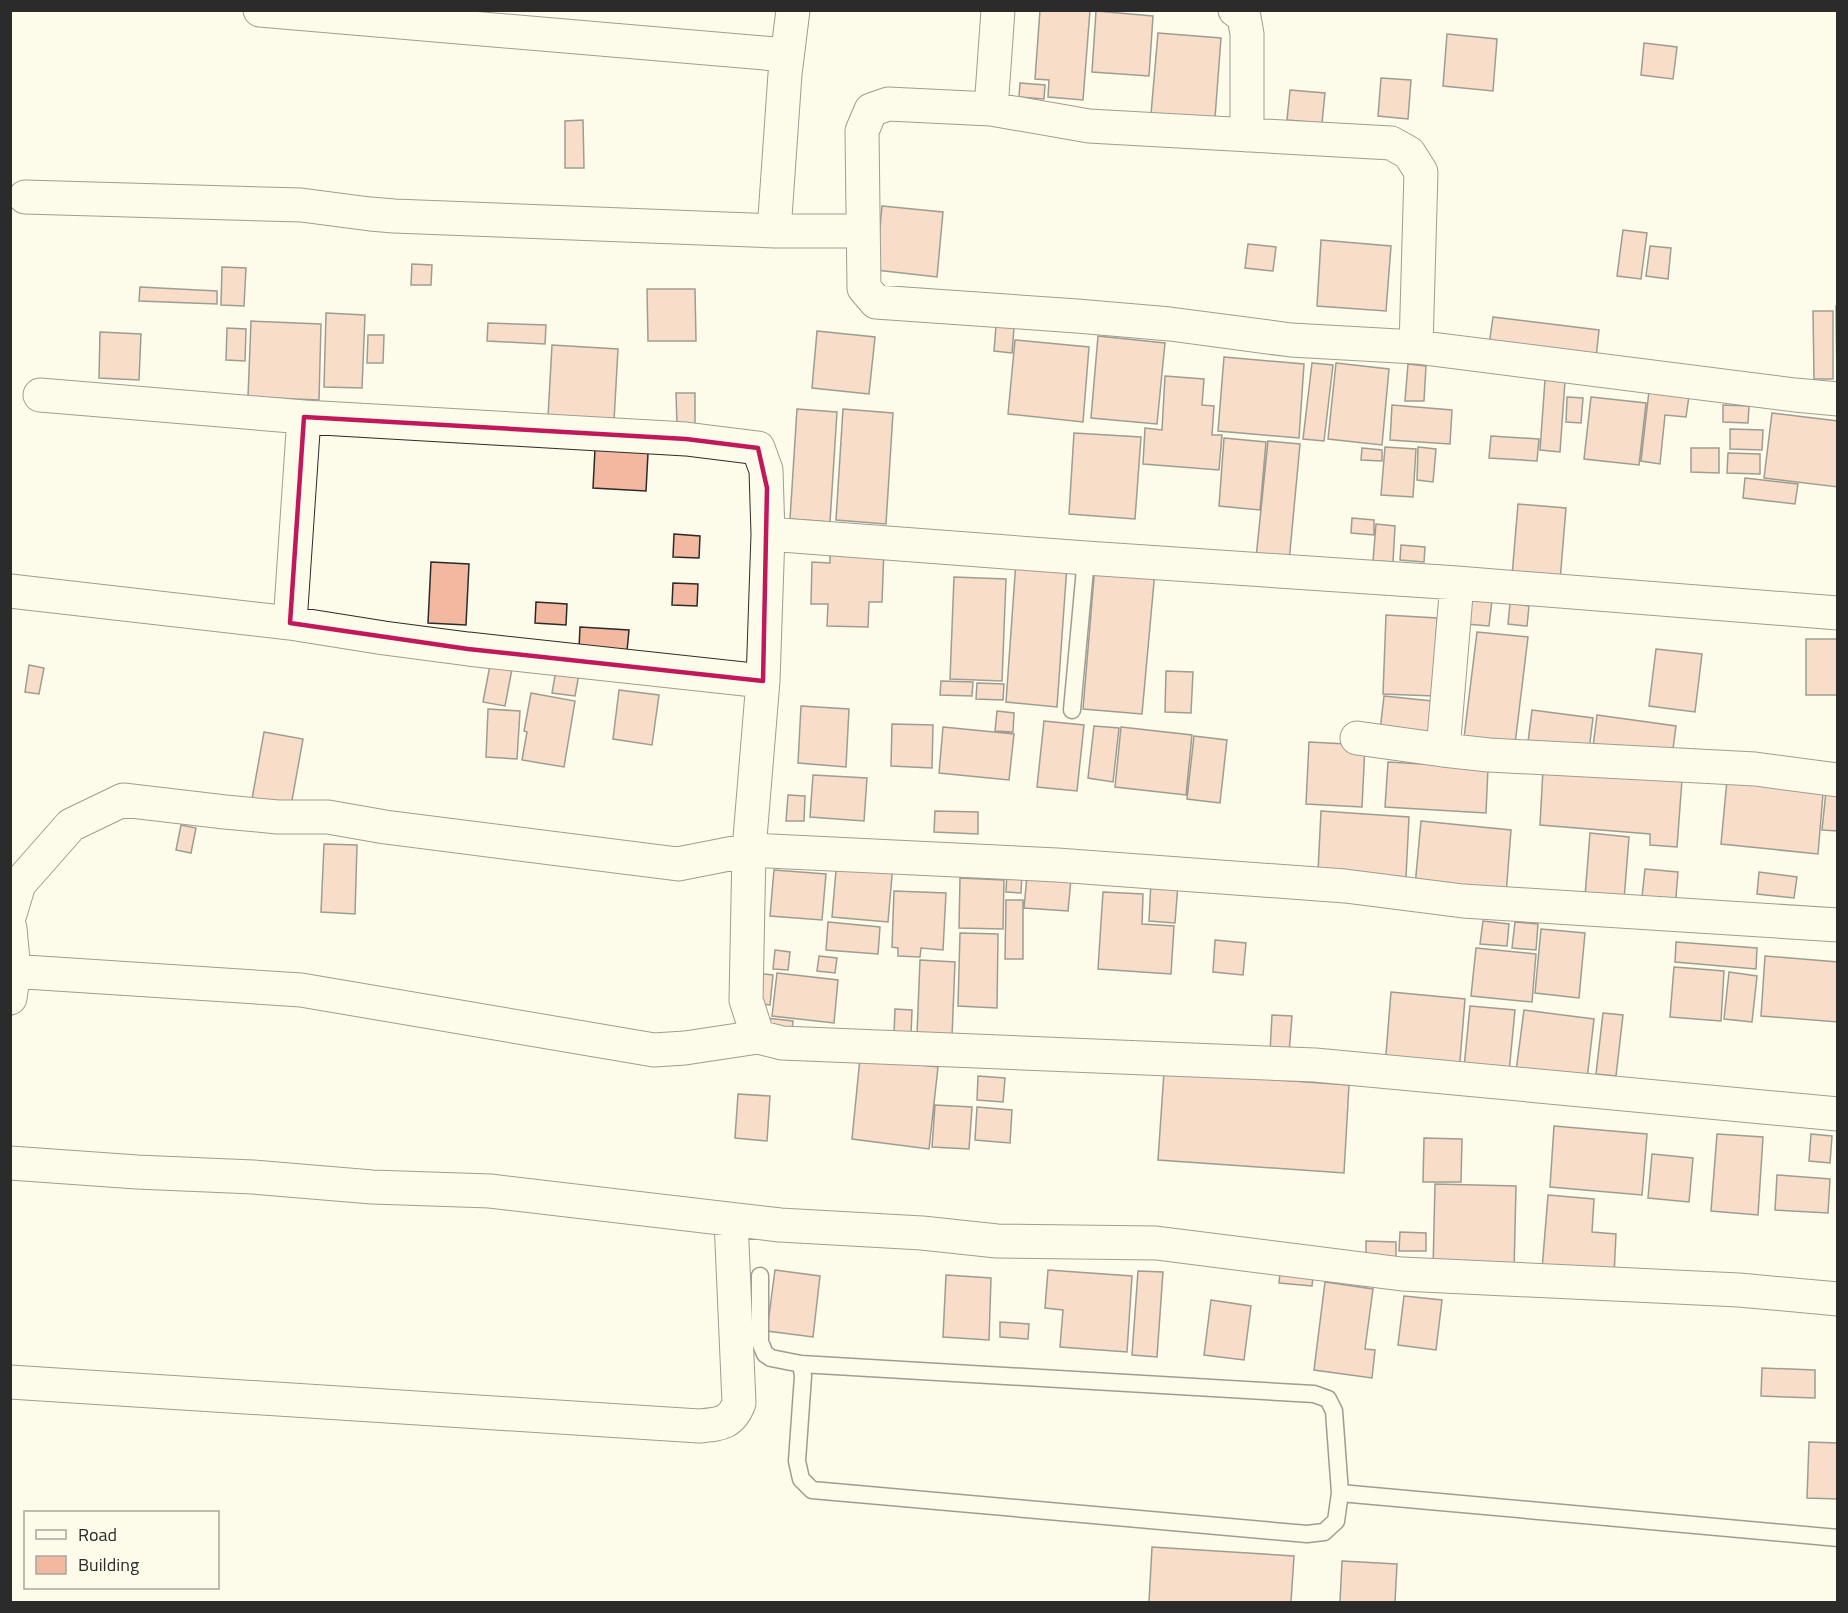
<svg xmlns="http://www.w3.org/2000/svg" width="1848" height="1613" viewBox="0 0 1848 1613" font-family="'Titillium Web',sans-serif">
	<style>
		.building { fill: #f2b8a0; stroke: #2b2b2b; stroke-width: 1.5 }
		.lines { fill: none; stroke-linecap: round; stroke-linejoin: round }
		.lane-casing { stroke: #2b2b2b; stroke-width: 19 }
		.street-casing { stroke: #2b2b2b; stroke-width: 35 }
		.lane { stroke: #fdfbea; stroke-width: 16 }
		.street { stroke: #fdfbea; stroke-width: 33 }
		.marked { fill: none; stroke: #c2185b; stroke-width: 4.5; stroke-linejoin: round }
	</style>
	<rect width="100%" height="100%" fill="#fdfbea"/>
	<path class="building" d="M1040,10H1090L1083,100L1048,97L1049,80L1035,79Z
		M1096,11L1153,16L1149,76L1092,72Z
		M1158,33L1221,38L1215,118L1151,114Z
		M1447,34L1497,39L1493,91L1443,86Z
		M1644,43L1677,47L1673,79L1641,75Z
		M1381,78L1411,80L1408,119L1378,116Z
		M1020,83L1045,85L1044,99L1019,97Z
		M1290,90L1325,93L1322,123L1287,120Z
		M583,120L584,168H565V121Z
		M882,206L943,212L937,277L876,270Z
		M1623,230L1647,233L1641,279L1617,276Z
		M1321,240L1391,246L1386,311L1317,306Z
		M1248,244L1276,247L1273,271L1245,268Z
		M1650,246L1671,248L1668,279L1646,276Z
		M412,264L432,265L431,285H411Z
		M222,267L246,268L244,306L221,305Z
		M140,287L217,291V304L139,301Z
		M647,289H695L696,341H648Z
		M1836,306H1838V386H1837Z
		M1813,311H1833V379H1814Z
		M326,313L365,315L362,388L324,387Z
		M1493,317L1599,330L1596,358L1489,345Z
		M251,321L321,324L319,400L248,397Z
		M488,323L546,325L545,344L487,341Z
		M996,326L1014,328L1012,353L994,351Z
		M227,328L246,329L245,361L226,360Z
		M817,331L875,337L869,394L812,388Z
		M100,332L141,334L139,380L99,378Z
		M368,335H384L383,363H367Z
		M1098,336L1165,343L1157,424L1091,418Z
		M1015,340L1089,347L1083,422L1008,414Z
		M552,345L618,349L614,421L548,417Z
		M1224,357L1304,364L1299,438L1218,431Z
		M1312,363L1333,365L1324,441L1303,439Z
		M1336,363L1389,369L1382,445L1328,439Z
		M1408,364L1426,366L1424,401H1405Z
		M1165,376L1204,379L1202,405L1214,406L1212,435H1222L1219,470L1143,464L1145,428L1162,430Z
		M1545,380L1565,381L1560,452L1540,450Z
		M1649,391L1689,396L1686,417L1665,415L1660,464L1641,461Z
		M676,393H695V425H677Z
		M1567,397L1583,398L1581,423L1566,422Z
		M1591,397L1646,403L1639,465L1584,459Z
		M1392,405L1452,410L1450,444L1390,440Z
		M1723,405L1749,406L1748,423L1723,422Z
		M797,409L837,412L830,522L790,519Z
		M843,409L893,413L886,524L836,520Z
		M1772,413L1838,421V487L1764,478Z
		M1730,429L1763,430L1762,450L1730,449Z
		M1074,433L1141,437L1135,519L1069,514Z
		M1491,436L1539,439L1537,461L1489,458Z
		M1224,438L1266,442L1260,510L1219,506Z
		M1268,441L1300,444L1289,562L1256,558Z
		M1385,447L1416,449L1413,497L1381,495Z
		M1418,447L1436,449L1433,482L1417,480Z
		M1362,448L1382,450V461L1361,460Z
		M1691,448H1719V473L1691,472Z
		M595,449L648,453L646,491L593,488Z
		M1728,453L1760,454V474L1727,473Z
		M1745,478L1798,484L1795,504L1743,498Z
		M1518,504L1566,508L1560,581L1512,576Z
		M1352,518L1374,520V535L1351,533Z
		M1376,524L1395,526L1393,562L1373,561Z
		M674,534L700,536L699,558L673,557Z
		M1401,545L1425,547L1424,562L1400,560Z
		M830,547L884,549L882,602H869L868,627L827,626L828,604H811L812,562L830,563Z
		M1016,561L1067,565L1057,707L1006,702Z
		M431,562L469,564L466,625L428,623Z
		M1095,565L1155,571L1142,714L1083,709Z
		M954,577L1006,579L1002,681L950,679Z
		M673,583L698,584L697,606L672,605Z
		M1470,597L1492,600L1489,626L1466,624Z
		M536,602L567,604L566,625L535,623Z
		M1510,603L1529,606L1527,626L1508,624Z
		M1386,615L1437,618L1434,696L1383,694Z
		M580,627L629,630L627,651L579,648Z
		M1477,632L1528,637L1515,744L1464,738Z
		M1806,639H1838V695H1806Z
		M1656,649L1702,654L1695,712L1649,706Z
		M29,665L44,668L39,694L25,692Z
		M490,665L512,669L505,706L483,702Z
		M556,670L579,674L575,696L552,693Z
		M1166,671L1193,672L1191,713L1165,712Z
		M941,681L973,682L972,696L940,695Z
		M977,683L1004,684L1003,700L976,699Z
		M619,690L659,695L652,745L613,739Z
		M531,693L575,701L564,767L522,760L527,732L524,731Z
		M1384,696L1432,701L1428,737L1380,731Z
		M801,706L849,709L846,767L798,763Z
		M488,709L520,711L517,759L486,757Z
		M1532,710L1593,718L1589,750L1528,742Z
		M997,711L1014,713L1013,732L995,731Z
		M1597,715L1676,726L1672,757L1593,747Z
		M1044,721L1084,725L1077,791L1037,787Z
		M892,724L933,725L932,768L891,766Z
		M1094,726L1119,728L1113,782L1088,778Z
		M943,727L1014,734L1009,780L939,773Z
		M1121,727L1192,735L1186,795L1115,787Z
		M264,732L303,739L291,806L252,799Z
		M1194,736L1227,740L1220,803L1187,799Z
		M1309,742L1365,745L1362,807L1306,804Z
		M1388,762L1488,768L1486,813L1385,807Z
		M1543,769L1682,780L1677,847L1650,845V834L1540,825Z
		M813,775L867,778L864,821L810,817Z
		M1727,780L1824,782L1818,854L1721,844Z
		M1826,791L1838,793V831L1822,830Z
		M788,795L805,796L804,821H786Z
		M935,811L978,812V834L934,832Z
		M1321,811L1409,817L1406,877L1318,872Z
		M1421,821L1511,830L1506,895L1415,886Z
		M181,825L196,828L191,853L176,850Z
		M1590,833L1629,837L1624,900L1585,896Z
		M324,844L357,845L355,914L321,912Z
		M837,859L893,864L888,922L832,917Z
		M1645,869L1678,872L1675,909L1641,906Z
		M774,870L826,874L822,920L770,916Z
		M1007,872L1022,873L1021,893L1006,892Z
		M1759,872L1797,877L1794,898L1757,894Z
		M1027,876L1071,879L1068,911L1024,908Z
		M960,878L1004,880L1003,929L959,928Z
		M1151,881L1178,884L1175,923L1149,921Z
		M894,891L946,893L943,950L921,948L920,957L898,956V948L892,947Z
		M1103,892L1143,894L1142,924L1174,926L1171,974L1098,969Z
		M1006,900H1023V959H1005Z
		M1483,921L1509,924L1507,946L1480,944Z
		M828,922L880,927L878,954L826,950Z
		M1515,922L1538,924L1536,950L1512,948Z
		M1541,929L1585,933L1579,998L1535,993Z
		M960,933L998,934L997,1008L958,1006Z
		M1215,940L1246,943L1243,975L1213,972Z
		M1676,942L1757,948L1756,969L1675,962Z
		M1476,948L1536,954L1532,1002L1471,996Z
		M775,950L790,952L788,970L773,969Z
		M819,956L837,958L835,973L817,971Z
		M1765,956L1838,962V1022L1761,1016Z
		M920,960L955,962L952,1037L917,1035Z
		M1674,967L1724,971L1721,1021L1670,1017Z
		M1729,972L1757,976L1752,1022L1724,1019Z
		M755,973L773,975L770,1005L752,1003Z
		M777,973L838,980L834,1023L772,1016Z
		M1391,992L1465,999L1459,1074L1385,1067Z
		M1470,1006L1515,1010L1508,1083L1463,1078Z
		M895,1009L912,1010L911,1035L894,1034Z
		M1524,1010L1594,1019L1586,1088L1515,1079Z
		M1603,1013L1623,1015L1616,1076L1596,1074Z
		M1272,1015L1292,1016L1289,1053L1270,1052Z
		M766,1018L793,1021L792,1030L765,1028Z
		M860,1058L938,1067L929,1149L852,1139Z
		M1164,1072L1349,1085L1344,1173L1158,1160Z
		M978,1076L1005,1078L1003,1102L977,1100Z
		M738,1094L770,1096L767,1141L735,1138Z
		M935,1105L972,1107L969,1149L932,1147Z
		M977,1107L1012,1110L1010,1143L975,1140Z
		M1554,1126L1647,1134L1642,1195L1550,1187Z
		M1717,1134L1763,1137L1758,1215L1711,1211Z
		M1811,1134L1832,1136L1830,1163L1809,1161Z
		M1424,1138L1462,1139L1461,1182H1423Z
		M1652,1154L1693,1158L1689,1202L1648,1198Z
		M1777,1175L1830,1179L1828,1213L1775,1210Z
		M1435,1184L1516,1186L1514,1272L1433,1269Z
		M1548,1195L1594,1199L1592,1232L1616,1234L1614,1276L1542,1270Z
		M1400,1232L1426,1233V1251H1399Z
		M1366,1241L1396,1242V1258L1366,1257Z
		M1281,1264L1314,1268L1312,1286L1279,1283Z
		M775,1270L820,1276L813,1337L767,1331Z
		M1048,1270L1132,1276L1127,1352L1060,1347L1063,1310L1045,1308Z
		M1138,1271L1163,1272L1157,1357L1132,1355Z
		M946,1275L991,1278L989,1340L943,1337Z
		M1325,1282L1373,1289L1365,1349L1375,1350L1372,1378L1314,1370Z
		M1404,1296L1442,1300L1436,1350L1398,1345Z
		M1211,1300L1251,1306L1244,1360L1204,1355Z
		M1000,1322L1029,1324L1028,1339L1000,1337Z
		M1762,1368L1815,1370V1398L1761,1396Z
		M1809,1442L1838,1443V1499L1807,1498Z
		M1152,1547L1294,1556L1291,1602H1149Z
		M1342,1561L1397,1564L1395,1602H1340Z"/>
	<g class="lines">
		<g class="lane-casing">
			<path id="lane" d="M1072,710L1086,558
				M760,1276V1342L765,1354L771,1358L801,1364L803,1376L797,1461L801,1479L812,1490L1307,1534L1324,1532L1336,1521L1340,1493L1838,1538
				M801,1364L1314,1394L1328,1399L1334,1411L1340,1493"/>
		</g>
		<g class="street-casing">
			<path id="street" d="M260,10L787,55
				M1235,10L1244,17L1247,34V135
				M991,109L998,10
				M25,197L301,205L370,214L394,216L774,231H863
				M774,231L785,74L793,10
				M1416,347L1421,172L1409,153L1391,143L1089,126L991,109L888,104L871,110L862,131L864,288L876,302L1077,316L1170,324L1291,340L1416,347L1795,395L1838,399
				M40,395L304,417
				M768,534L1086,558L1457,583L1838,613
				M1457,583L1443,750L1489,755L1755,769L1838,780
				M10,591L290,623L384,638L468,649L763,681
				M290,623L304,417L686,439L758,448L766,470L768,534L763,681L749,850L746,1000L758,1037L782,1043L1315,1065L1838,1114
				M1357,738L1443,750
				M10,914L19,884L71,825L123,800L225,812L278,817H328L385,827L678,864L749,850L1057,865L1345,886L1463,901L1838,925
				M10,928L14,971L10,998
				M10,971L301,990L654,1050L685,1048L758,1037
				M10,1163L137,1172L253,1177L372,1187L490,1191L780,1225L922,1233L997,1241L1156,1243L1402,1274L1739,1290L1838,1299
				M10,1382L699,1426C720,1424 731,1424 739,1403L731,1220"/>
		</g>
		<use href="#lane" class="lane"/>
		<use href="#street" class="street"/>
	</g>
	<path d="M0 0H1848V1613H0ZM304,417L686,439L758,448L767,488L763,681L468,649L290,623Z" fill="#fdfbea" fill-opacity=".55" fill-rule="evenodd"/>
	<path class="marked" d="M304,417L686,439L758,448L767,488L763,681L468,649L290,623Z"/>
	<rect width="1848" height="1613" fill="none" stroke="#2b2b2b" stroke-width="24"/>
	<rect x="24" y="1511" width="195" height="78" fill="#fdfbea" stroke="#a9a89e" stroke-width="1.5"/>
	<rect x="36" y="1530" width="30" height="9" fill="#fdfbea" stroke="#a9a89e" stroke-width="1.5"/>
	<text x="78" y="1541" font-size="18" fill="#2b2b2b">Road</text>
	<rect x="36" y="1556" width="30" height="18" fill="#f2b8a0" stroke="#a9a89e" stroke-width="1.5"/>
	<text x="78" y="1571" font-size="18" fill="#2b2b2b">Building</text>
</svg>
